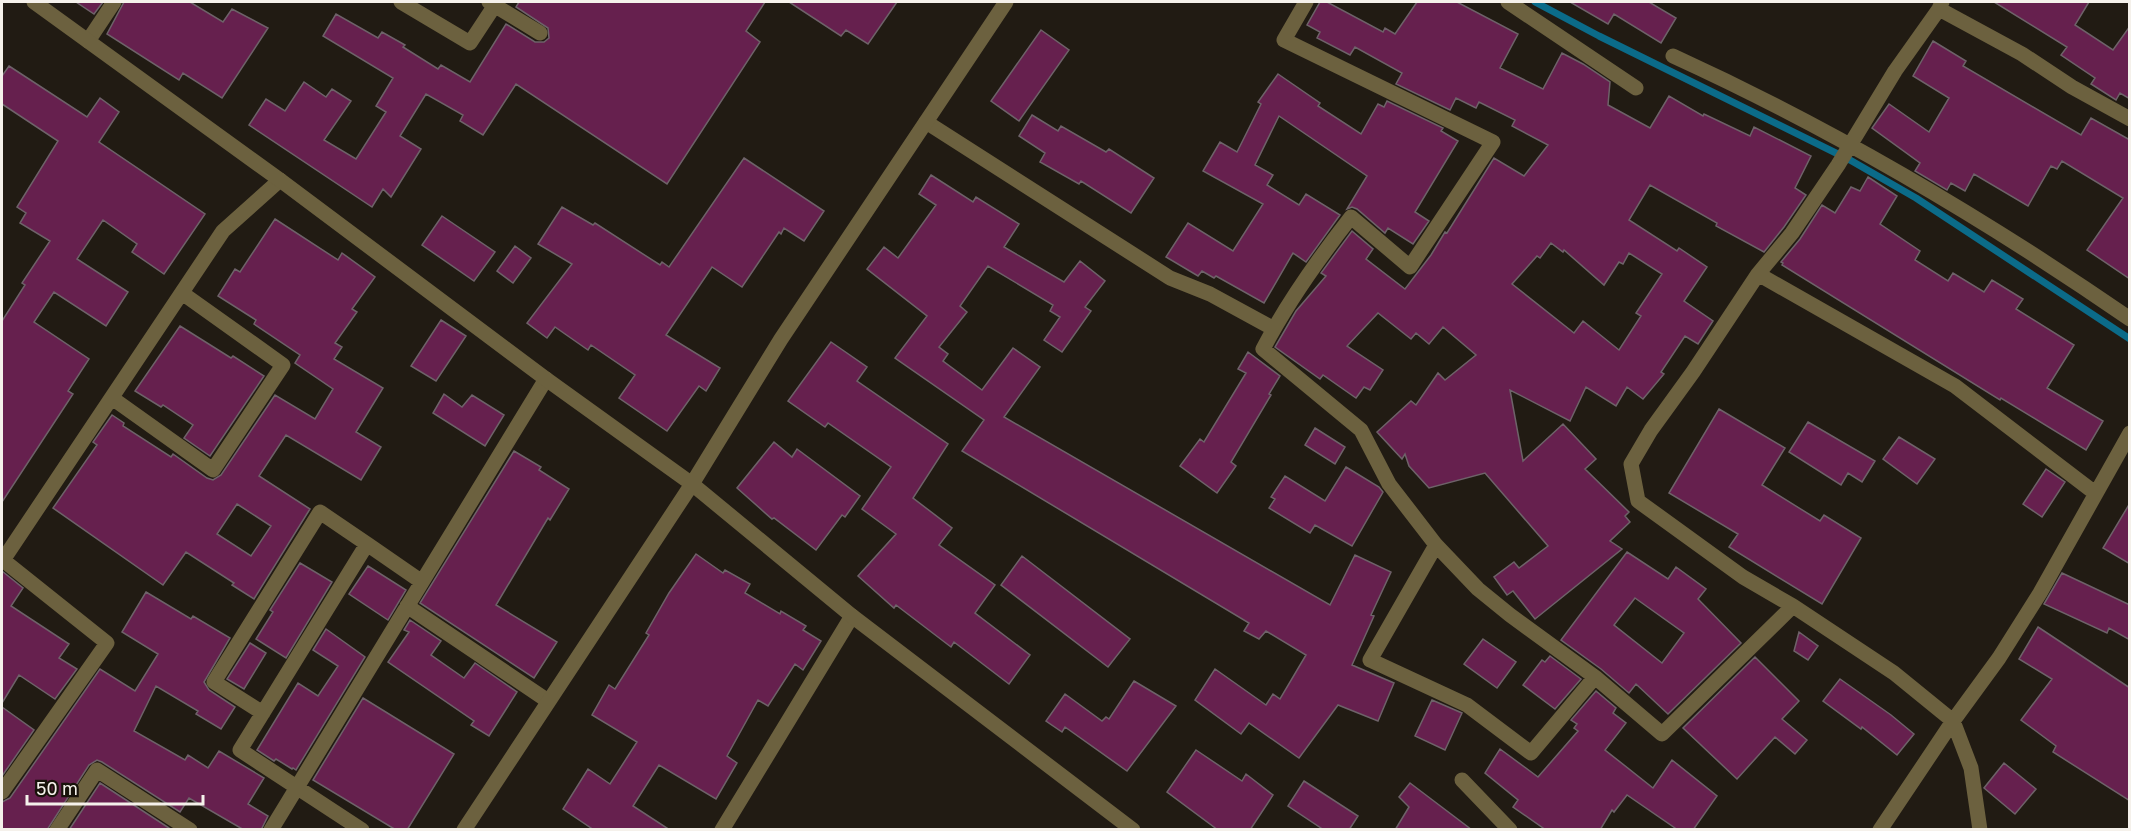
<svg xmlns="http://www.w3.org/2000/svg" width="2131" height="831" viewBox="0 0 2131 831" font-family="'Golos Text',sans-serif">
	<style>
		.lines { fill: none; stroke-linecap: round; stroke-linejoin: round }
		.stream { stroke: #0b6b89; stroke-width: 7 }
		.building { fill: #66204e; stroke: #6e6269; stroke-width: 1.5; fill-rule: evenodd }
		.minor { stroke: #6c613f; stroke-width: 15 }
		.tertiary { stroke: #6c613f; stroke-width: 15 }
	</style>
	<rect width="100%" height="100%" fill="#211b13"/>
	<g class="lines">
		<path class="stream" d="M1535,2L1599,36L1850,160L1916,198L2130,339"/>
	</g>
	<path class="building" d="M76,2H103L94,14Z
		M124,2H190L223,22L232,9L268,28L222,98L183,73L179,80L107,34Z
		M519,2H765L746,31L760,42L667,184L516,84L483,135L460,121L463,115L426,94L400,136L421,149L391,197L383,189L372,207L249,125L266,99L285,111L304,82L326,97L332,89L351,101L324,140L356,159L386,112L376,106L393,78L323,36L336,14L378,38L382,32L405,45L403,47L438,69L441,65L470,82L506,24L535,42H544L549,38L548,28L516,7Z
		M789,2H897L868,44L846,30L841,36Z
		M1320,2H1327L1383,32L1385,28L1395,34L1417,2H1457L1518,34L1500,68L1543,89L1562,53L1583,64L1610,82L1608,105L1650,128L1669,96L1703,116L1704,114L1750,136L1754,127L1811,156L1795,188L1806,195L1784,227L1764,252L1716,226L1717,223L1650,185L1629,220L1677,251L1679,248L1707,267L1684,301L1713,321L1698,344L1685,336L1661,372L1664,374L1643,399L1627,387L1616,406L1586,387L1570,421L1510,390L1523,461L1563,424L1596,459L1585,469L1629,512L1625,516L1630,522L1610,541L1622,549L1535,619L1513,591L1507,595L1494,577L1514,562L1519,568L1548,546L1485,473L1429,488L1409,466L1405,454L1402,459L1377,432L1411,401L1416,405L1438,373L1445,380L1476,355L1443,327L1429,344L1416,333L1411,339L1378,313L1347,346L1383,370L1370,390L1364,387L1356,398L1323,375L1320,379L1275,347L1296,311L1326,276L1321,273L1352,231L1373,249L1366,259L1405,289L1431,255L1445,232L1447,233L1494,158L1524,176L1548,145L1512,126L1515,120L1479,102L1476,108L1456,98L1450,110L1396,84L1402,73L1355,47L1350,55L1317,38L1320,32L1307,25ZM1551,243L1563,252L1564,250L1604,285L1619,262L1623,264L1629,253L1662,274L1636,313L1641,316L1619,350L1583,321L1574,333L1512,284L1537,256L1540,258Z
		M1570,2H1649L1676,18L1661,43L1614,14L1608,24Z
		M1994,2H2089L2075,25L2113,50L2130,26V99L2120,93L2116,100L2091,84L2095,78L2061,55L2067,47Z
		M1041,30L1069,50L1019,121L991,101Z
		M1933,41L1966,61L1963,66L2081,135L2091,118L2130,140V279L2087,250L2123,198L2062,161L2057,169L2051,166L2028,206L1974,174L1965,191L1951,183L1947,190L1915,171L1920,163L1872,128L1889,104L1929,132L1949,98L1913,76Z
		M9,66L87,117L100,98L119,112L99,142L205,214L164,274L132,252L137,244L103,220L77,259L128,292L106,326L54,292L34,322L89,359L68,391L73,394L2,502V321L25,285L22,283L50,241L20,223L26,213L17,207L58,141L2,104V76Z
		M1278,74L1320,103L1318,106L1361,134L1378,104L1384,107L1387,101L1443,128L1441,131L1458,141L1415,212L1429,221L1413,244L1388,228L1385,233L1357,209L1352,207L1347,209L1367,176L1279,116L1255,165L1273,175L1267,185L1299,205L1306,194L1340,215L1306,262L1293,253L1264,303L1216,276L1214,278L1202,271L1198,276L1166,257L1188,223L1233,251L1263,204L1203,171L1220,142L1237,152L1261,104L1258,102Z
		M1032,115L1058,131L1061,126L1106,152L1109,149L1154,178L1131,213L1081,181L1079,184L1040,162L1045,153L1019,136Z
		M744,158L824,211L804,241L784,228L781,234L779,232L742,287L712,267L666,335L720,368L706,391L699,386L667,431L619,398L635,375L591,345L588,350L555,327L547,338L527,323L572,264L538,244L562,207L593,225L595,223L660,265L662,262L669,267Z
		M931,175L973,202L976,197L1019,224L1004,247L1064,282L1080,261L1105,281L1085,307L1091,311L1062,352L1044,340L1060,317L1050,311L1053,305L988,266L960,306L967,312L939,347L948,354L943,361L982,390L1013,348L1040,367L1004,417L1330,605L1355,555L1391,572L1371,615L1374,616L1352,665L1394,683L1378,721L1338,705L1299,758L1249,723L1241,734L1195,700L1215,669L1266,705L1273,694L1280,699L1306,655L1266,631L1259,639L1244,631L1249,623L962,451L984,420L895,358L927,316L867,269L884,247L898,258L936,205L919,194Z
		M1868,177L1897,196L1880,224L1920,251L1915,260L1948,281L1953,273L1984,292L1992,280L2023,299L2016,309L2074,345L2047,388L2103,421L2086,450L2001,398L2000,400L1782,265L1783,263L1781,262L1800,239L1822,205L1835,213L1851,187L1860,191Z
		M442,216L495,252L474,281L422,245Z
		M275,219L338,260L342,253L375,277L352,309L357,312L335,343L342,347L334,359L383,388L356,432L381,447L361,480L286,435L259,476L310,509L254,599L232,585L234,583L186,552L163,585L53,508L97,445L93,442L112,415L124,423L123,426L171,457L173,454L207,478L213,480L221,475L275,395L315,419L333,389L295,363L300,355L254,324L256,320L218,296L235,269L240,272ZM237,504L271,526L251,556L217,534Z
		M515,246L531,258L513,283L497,271Z
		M441,320L466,336L436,381L411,366Z
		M180,326L231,358L233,356L264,376L210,456L184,438L193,425L163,405L161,407L135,391Z
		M831,342L867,367L857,381L948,444L913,498L952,528L939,545L995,585L975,613L1030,655L1009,684L954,642L951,647L896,605L894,608L858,576L896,534L862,509L891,467L828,423L825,427L788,401Z
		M1248,352L1280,376L1269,394L1271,395L1231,462L1236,466L1217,493L1180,466L1200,439L1204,442L1246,373L1238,369Z
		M444,394L462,407L472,395L504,415L485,446L433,413Z
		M1719,409L1785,448L1762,485L1820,521L1824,515L1861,538L1822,604L1729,547L1738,534L1669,493Z
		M1808,422L1875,461L1862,482L1848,473L1841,485L1789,452Z
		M1315,428L1345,447L1335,464L1305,445Z
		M1899,437L1935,459L1917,484L1883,459Z
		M774,442L792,457L797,449L860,496L845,517L842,515L816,550L774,518L772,519L737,488Z
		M514,451L541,467L539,470L569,489L550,520L548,518L496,605L557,642L534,678L420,603Z
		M1346,467L1379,487L1383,492L1352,546L1315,525L1310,533L1269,508L1275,499L1271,497L1285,476L1325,501Z
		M2046,469L2065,482L2042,517L2023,504Z
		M2130,503V564L2103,548Z
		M1627,552L1668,579L1676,567L1706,589L1698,599L1741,643L1668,714L1636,684L1629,693L1601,669L1561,640ZM1635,598L1684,633L1662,663L1614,625Z
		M696,554L723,573L725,570L750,584L745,593L780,614L781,611L806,626L803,630L821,641L803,670L795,664L768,706L758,700L727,756L737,763L716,799L659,765L633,806L670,830H594L563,809L588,769L610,784L637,742L592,715L609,685L615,689L649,635L646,633L669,593Z
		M1022,556L1130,639L1108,667L1001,585Z
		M300,563L332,582L286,658L256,639L273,612L270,610Z
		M368,566L406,590L388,620L349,594Z
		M2,571L23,588L11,606L69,644L59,658L77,669L55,699L19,675L2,703Z
		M2062,573L2130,605V640L2109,628L2107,633L2044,604Z
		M146,592L191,619L193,616L230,638L204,682L209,690L235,707L221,729L196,714L198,711L156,686L134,731L185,760L188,755L208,768L219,751L264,778L248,804L268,816L261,830H244L189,798L180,812L102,762L97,760L89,765L47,830H2V802L10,798L100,669L135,691L158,654L122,632Z
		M410,620L441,641L431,655L464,678L475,663L517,692L489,736L471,725L474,721L388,662L409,632L404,630Z
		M2038,627L2130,688V801L2053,752L2056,746L2021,720L2052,679L2019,659Z
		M326,629L365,657L296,770L293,768L292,769L276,759L274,761L257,750L298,683L318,696L338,666L313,650Z
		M1799,632L1818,646L1808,660L1794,651Z
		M1483,639L1516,662L1497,688L1464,664Z
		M250,643L266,653L244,689L227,679Z
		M1550,656L1581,679L1555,709L1523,685L1542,660L1545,662Z
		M1755,657L1799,701L1782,719L1807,740L1795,754L1775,737L1737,779L1683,728Z
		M1840,679L1891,715L1914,734L1897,755L1862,727L1861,729L1823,701Z
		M1134,681L1176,706L1127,771L1065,727L1062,732L1046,721L1065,694L1102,721L1106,717L1109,719Z
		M1596,691L1616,708L1613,713L1626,723L1605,750L1653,788L1672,760L1717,796L1693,830H1678L1627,795L1614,812L1612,810L1600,830H1546L1513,807L1518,800L1485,773L1500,749L1538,777L1578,731L1574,728L1577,724L1571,720Z
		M363,698L454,754L407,830H396L313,780Z
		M1432,700L1462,713L1445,750L1415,736Z
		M2,707L34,730L2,776Z
		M1196,750L1242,781L1246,774L1273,795L1250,830H1218L1167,792Z
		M2004,763L2036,789L2015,814L1984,788Z
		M1304,781L1358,816L1349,830H1324L1288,806Z
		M100,783L169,828V830H69Z
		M1410,783L1472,830H1395L1409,807L1399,797Z"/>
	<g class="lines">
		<path class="minor" d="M401,2L470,43L495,5
			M489,2L540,33
			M1306,2L1284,40L1493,142L1410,267L1351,217C1319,258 1287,303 1263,349L1361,430L1389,484L1436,545L1478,589L1510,615L1595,677L1662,734L1793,606
			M1508,2L1636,88
			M1942,2L1939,9L1895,71L1838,165L1792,233L1758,274L1693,372L1651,430L1631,464L1638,501L1743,577L1793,606L1894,673L1953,721L1971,768L1980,830
			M1939,9L2022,54L2072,87L2130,119
			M88,41L114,2
			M1673,56C1833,129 1985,219 2130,319
			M926,122L1170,278L1210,294L1274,329
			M1758,274L1955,386L2095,493
			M112,398L213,470L283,365L182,293
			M1436,545L1370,660L1467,705L1531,753L1595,677
			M407,606L548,701
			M263,713L214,682L320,512L367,544
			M1462,780L1510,830
			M2,792L107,643L3,560L223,231L280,180
			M57,830L97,770L190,830
			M271,830L422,582
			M362,830L240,750L367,544L422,582L546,379
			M722,830L852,616
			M1880,830L1953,721L1999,658L2040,593L2130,433"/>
		<path class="tertiary" d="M34,2L280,180L546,379L692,484L852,616L1133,830
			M464,830L692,484L781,339L1006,2"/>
	</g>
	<rect width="2131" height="831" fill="none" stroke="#f5f1eb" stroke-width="6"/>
	<path d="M27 795v9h176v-9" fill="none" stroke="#f5f1eb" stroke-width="3"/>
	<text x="36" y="795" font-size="18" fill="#f5f1eb" stroke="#18120a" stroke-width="4.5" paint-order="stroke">50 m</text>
</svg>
